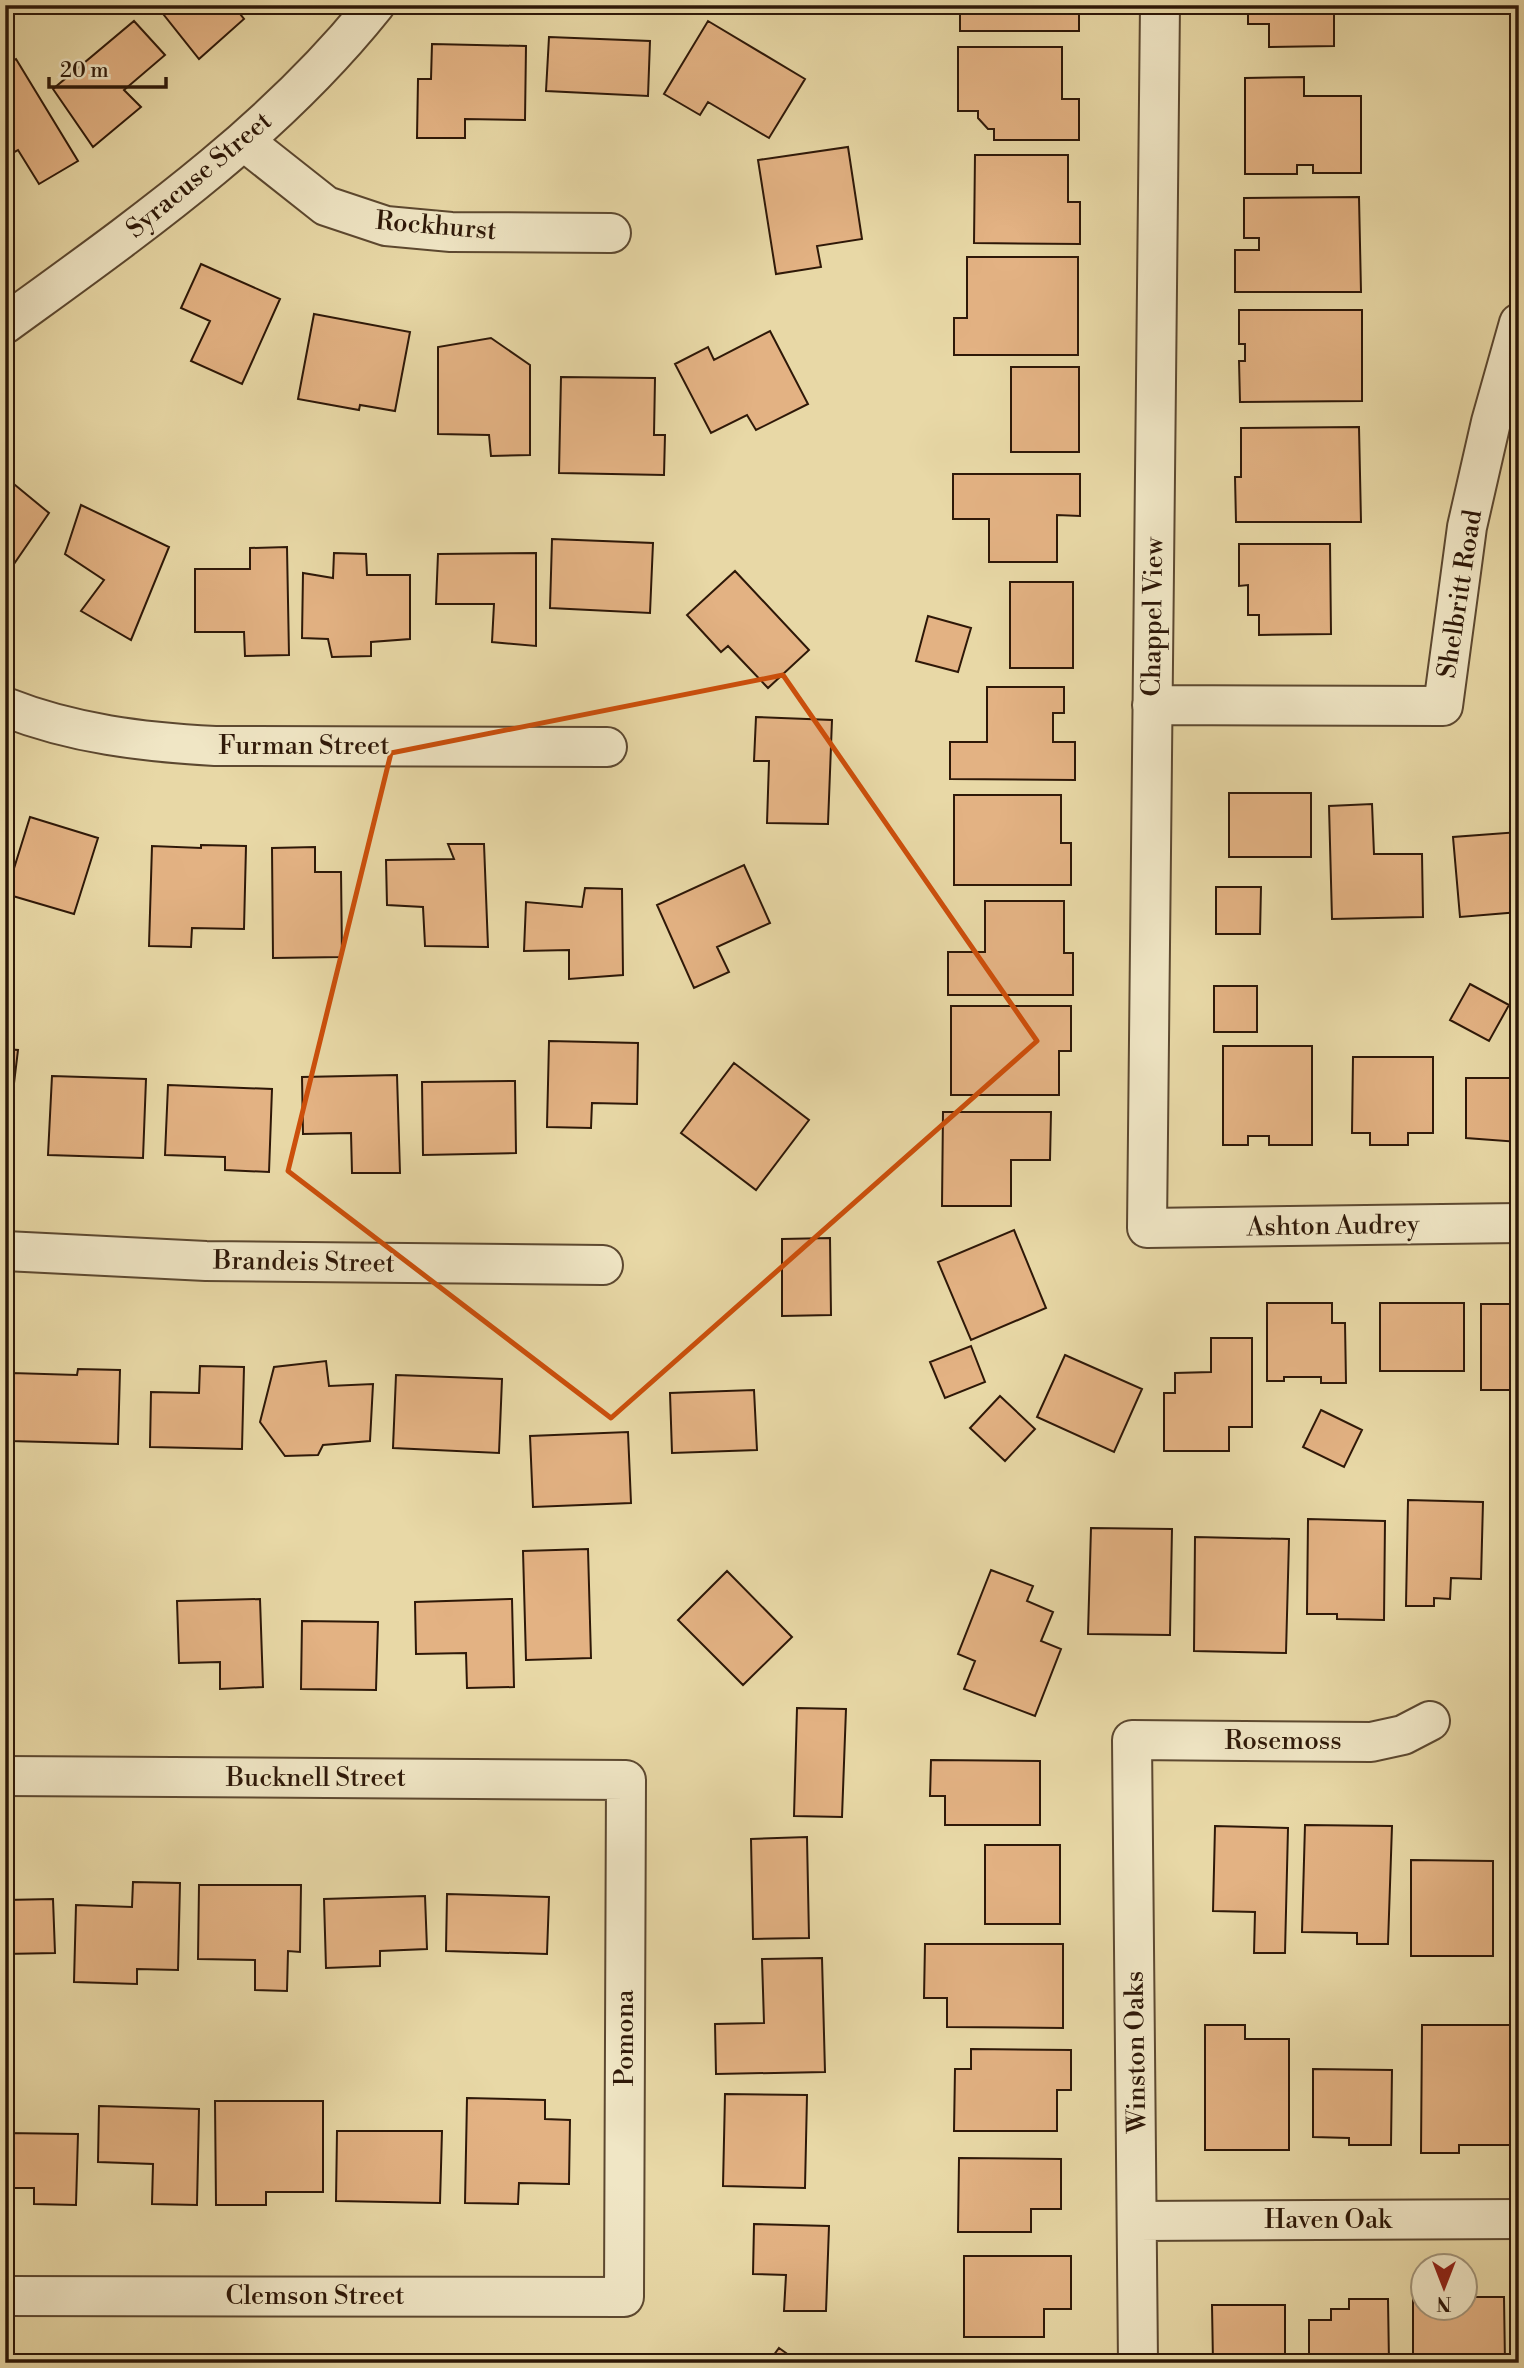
<svg xmlns="http://www.w3.org/2000/svg" width="1524" height="2368" viewBox="0 0 1524 2368" font-family="'Libre Bodoni',serif">
	<style>
		.building { fill: #e3b283; stroke: #2e1808; stroke-width: 2 }
		.lines { fill: none; stroke-linecap: round; stroke-linejoin: round }
		.minor-casing { stroke: #5c4830; stroke-width: 42 }
		.minor { stroke: #f0e6c5; stroke-width: 38 }
		.marked { fill: none; stroke: #cc4f0b; stroke-width: 5; stroke-linejoin: round }
		.labels { text-anchor: middle; dominant-baseline: central; stroke-width: 5; stroke-linejoin: round; paint-order: stroke }
		.street-label { font-size: 26px; fill: #2e1808; stroke: #f0e6c5 }
	</style>
	<rect width="100%" height="100%" fill="#e8d8a6"/>
	<filter id="stains"><feTurbulence type="fractalNoise" baseFrequency=".00286" numOctaves="4"/><feColorMatrix values="0 0 0 0 .2 0 0 0 0 .09 0 0 0 0 .02 0 0 0 .5 -.17"/></filter>
	<radialGradient id="worn" r=".72"><stop offset=".6" stop-color="#630" stop-opacity="0"/><stop offset="1" stop-color="#630" stop-opacity=".3"/></radialGradient>
	<path class="building" d="M156,5H233L244,19L199,59Z
		M960,5H1079V31H960Z
		M1248,5H1334V46L1269,47V24H1248Z
		M134,21L165,55L124,90L141,107L93,147L53,89Z
		M708,21L805,79L769,138L708,102L700,115L664,94Z
		M549,37L650,41L648,96L546,91Z
		M432,44L526,46L525,120L465,119V138H417L418,79H431Z
		M958,47H1062V99H1079V140H994V129H988L978,118V111H958Z
		M16,59L78,161L39,184L18,150L5,157V65Z
		M1304,77V96H1361V173H1313V165H1297V174H1245V78Z
		M848,147L862,239L817,246L821,267L776,274L758,160Z
		M975,155H1068V202H1080V244L974,243Z
		M1359,197L1361,292H1235V250H1259V238H1244V198Z
		M967,257H1078V355H954V318H967Z
		M201,264L280,299L242,384L191,361L210,321L181,308Z
		M1239,310H1362V401L1240,402L1239,361H1245V344H1239Z
		M314,314L410,332L395,411L360,405L359,410L298,399Z
		M770,331L808,404L756,430L747,415L711,433L675,364L708,347L714,360Z
		M491,338L530,365V455L491,456L489,435L438,434V347Z
		M1011,367H1079V452H1011Z
		M561,377L655,378L654,435H665L664,475L559,473Z
		M1359,427L1361,522H1236L1235,477H1241V428Z
		M953,474H1080V516L1057,515V562H989V519H953Z
		M9,480L49,513L5,577V485Z
		M81,505L169,547L131,640L81,611L104,580L65,554Z
		M552,539L653,543L650,613L550,608Z
		M1239,544H1330L1331,634L1259,635V615H1248V585L1239,586Z
		M287,547L289,655L245,656L244,632H195V569H250V548Z
		M334,553L366,554L367,575H410V639L371,642V656L332,657L328,639L302,638L303,573L333,578Z
		M536,553V646L492,642L494,604H436L438,554Z
		M735,571L809,650L768,688L728,646L721,652L687,615Z
		M1010,582H1073V668H1010Z
		M928,616L971,628L958,672L916,661Z
		M987,687H1064V713H1053V742H1075V780L950,779V742H987Z
		M756,717L832,720L828,824L767,823L769,761H754Z
		M1229,793H1311V857H1229Z
		M954,795H1061V843H1071V885H954Z
		M1372,804L1374,854H1422L1423,917L1332,919L1329,806Z
		M30,817L98,838L74,914L6,894Z
		M1519,832V912L1460,917L1453,837Z
		M448,844H484L488,947L425,946L423,907L387,905L386,860L454,859Z
		M201,845L246,846L244,929L192,928L191,947L149,946L152,846L201,848Z
		M315,847V872H341L342,957L273,958L272,848Z
		M744,865L770,923L717,947L729,972L694,988L657,905Z
		M1216,887H1261L1260,934H1216Z
		M585,888L622,889L623,975L569,979V950L524,951L526,902L582,907Z
		M985,901H1064V953H1073V995H948V952H985Z
		M1470,984L1509,1005L1489,1041L1450,1020Z
		M1214,986H1257V1032H1214Z
		M951,1006H1071V1051H1059V1095H951Z
		M549,1041L638,1043L637,1104L592,1103L591,1128L547,1127Z
		M1223,1046H1312V1145H1269V1136H1248V1145H1223Z
		M5,1049L18,1050L6,1150H5Z
		M1353,1057H1433V1133H1408V1145H1370V1133H1352Z
		M734,1063L809,1120L756,1190L681,1133Z
		M397,1075L400,1173H352L351,1133L303,1134L302,1077Z
		M52,1076L146,1079L143,1158L48,1155Z
		M1466,1078H1519V1142L1466,1138Z
		M515,1081L516,1153L423,1155L422,1082Z
		M168,1085L272,1089L269,1172L225,1170V1157L165,1155Z
		M943,1112H1051L1050,1160H1011V1206H942Z
		M1014,1230L1046,1308L971,1340L938,1262Z
		M830,1238L831,1315L782,1316V1239Z
		M1267,1303H1332V1323H1345L1346,1383H1321V1377H1284V1381H1267Z
		M1380,1303H1464V1371H1380Z
		M1481,1304H1519V1390H1481Z
		M1211,1338H1252V1427H1229V1451H1164V1393H1175V1373L1211,1372Z
		M971,1346L985,1382L945,1398L930,1362Z
		M1065,1355L1142,1389L1114,1452L1037,1417Z
		M326,1361L329,1386L373,1384L370,1441L323,1445L318,1455L285,1456L260,1422L274,1367Z
		M200,1366L244,1367L242,1449L150,1447L151,1392L199,1393Z
		M78,1369L120,1370L118,1444L10,1441L12,1373L77,1375Z
		M396,1375L502,1379L499,1453L393,1448Z
		M754,1390L757,1450L672,1453L670,1393Z
		M1000,1396L1035,1429L1005,1461L970,1428Z
		M1321,1410L1362,1430L1344,1467L1303,1447Z
		M628,1432L631,1503L533,1507L530,1436Z
		M1408,1500L1483,1502L1481,1579L1451,1578L1450,1599L1434,1598V1606H1406Z
		M1308,1519L1385,1521L1384,1620L1337,1619V1614H1307Z
		M1091,1528L1172,1529L1170,1635L1088,1634Z
		M1195,1537L1289,1539L1286,1653L1194,1651Z
		M588,1549L591,1658L526,1660L523,1551Z
		M991,1570L1033,1586L1027,1601L1053,1612L1041,1641L1061,1649L1035,1716L964,1689L975,1661L958,1654Z
		M727,1571L792,1637L743,1685L678,1620Z
		M260,1599L263,1687L220,1689V1662L179,1663L177,1601Z
		M512,1599L514,1687L467,1688L466,1653L416,1654L415,1602Z
		M5,1601H14V1689H5Z
		M302,1621L378,1622L376,1690L301,1689Z
		M797,1708L846,1709L842,1817L794,1816Z
		M931,1760L1040,1761V1825H945V1796H930Z
		M1305,1825L1392,1826L1388,1944H1357V1933L1302,1932Z
		M1215,1826L1288,1828L1285,1953H1254L1255,1912L1213,1911Z
		M807,1837L809,1938L753,1939L751,1839Z
		M985,1845H1060V1924H985Z
		M1411,1860L1493,1861V1956H1411Z
		M133,1882L180,1883L178,1970L137,1969V1984L74,1982L76,1905L132,1907Z
		M199,1885H301L300,1952L288,1951L287,1991L255,1990V1960L198,1959Z
		M447,1894L549,1897L547,1954L446,1951Z
		M425,1896L427,1949L380,1951V1966L326,1968L324,1899Z
		M53,1899L55,1953L5,1954V1900Z
		M925,1944H1063V2028L947,2027V1998H924Z
		M822,1958L825,2072L716,2074L715,2024L764,2023L762,1959Z
		M1205,2025H1245V2039H1289V2150H1205Z
		M1422,2025H1513L1512,2145H1459V2153H1421Z
		M971,2049L1071,2050V2090H1057V2131H954L955,2069H971Z
		M1313,2069L1392,2070L1391,2145H1349V2138L1313,2137Z
		M725,2094L807,2095L805,2188L723,2186Z
		M467,2098L545,2100V2119L570,2120L569,2184L519,2183L518,2204L465,2203Z
		M215,2101H323V2192H266V2205H216Z
		M99,2106L199,2109L197,2205L152,2204L153,2164L98,2162Z
		M337,2131H442L440,2203L336,2201Z
		M5,2133L78,2134L76,2205L34,2204V2188H5Z
		M959,2158L1061,2159V2209H1031V2232H958Z
		M754,2224L829,2226L826,2311H784L786,2275L753,2274Z
		M964,2256H1071V2309H1044V2337H964Z
		M1464,2297H1504L1505,2363H1413V2298H1422V2308H1464Z
		M1349,2299H1388L1389,2363H1309V2320H1331V2309H1349Z
		M1212,2305H1285V2363H1213Z
		M779,2348L800,2363H768Z
		M953,2355L1066,2356V2363H952Z"/>
	<g class="lines">
		<g class="minor-casing">
			<path id="minor" d="M1160,5L1147,1228L1519,1223
				M245,142L326,206L386,226L451,232L611,233
				M5,324C137,228 272,134 375,5
				M1152,705L1443,706L1467,527L1491,422L1519,323
				M5,707C73,734 143,742 215,746L607,747
				M5,1251L206,1261L603,1265
				M5,1776L626,1780L624,2297L5,2296
				M1138,2221L1519,2219
				M1138,2363L1132,1740L1371,1742L1403,1735L1430,1721"/>
		</g>
		<use href="#minor" class="minor"/>
	</g>
	<path class="marked" d="M783,675L1037,1041L611,1418L288,1171L391,753Z"/>
	<g class="labels">
		<g class="street-label">
			<text transform="translate(199 175) rotate(-40)">Syracuse Street</text>
			<text transform="translate(436 226) rotate(5)">Rockhurst</text>
			<text transform="translate(1460 594) rotate(-81)">Shelbritt Road</text>
			<text transform="translate(1153 617) rotate(-89)">Chappel View</text>
			<text x="304" y="746">Furman Street</text>
			<text transform="translate(1333 1226) rotate(-1)">Ashton Audrey</text>
			<text transform="translate(304 1262) rotate(1)">Brandeis Street</text>
			<text x="1283" y="1741">Rosemoss</text>
			<text x="316" y="1778">Bucknell Street</text>
			<text transform="translate(625 2038) rotate(-90)">Pomona</text>
			<text transform="translate(1136 2052) rotate(-91)">Winston Oaks</text>
			<text x="1328" y="2220">Haven Oak</text>
			<text x="315" y="2296">Clemson Street</text>
		</g>
	</g>
	<rect width="1524" height="2368" fill="none" stroke="#e8d8a6" stroke-width="28"/>
	<rect x="7" y="7" width="1510" height="2354" fill="none" stroke="#2e1808" stroke-width="3.5"/>
	<rect x="14" y="14" width="1496" height="2340" fill="none" stroke="#2e1808" stroke-width="2"/>
	<g transform="translate(1444 2287) rotate(180)"><circle r="33" fill="#f0e6c5" stroke="#a29479" stroke-width="2"/>
	<path d="M0-5L12 26L0 18L-12 26Z" fill="#8f2418"/>
	<text y="-10" font-size="19" font-weight="bold" text-anchor="middle" fill="#2e1808">N</text>
	</g>
	<path d="M49 77v10h117v-10" fill="none" stroke="#2e1808" stroke-width="3.5"/>
	<text x="60" y="77" font-size="21" fill="#2e1808" stroke="#f0e6c5" stroke-width="5" paint-order="stroke">20 m</text>
	<rect width="100%" height="100%" filter="url(#stains)"/>
	<rect width="100%" height="100%" fill="url(#worn)"/>
</svg>
